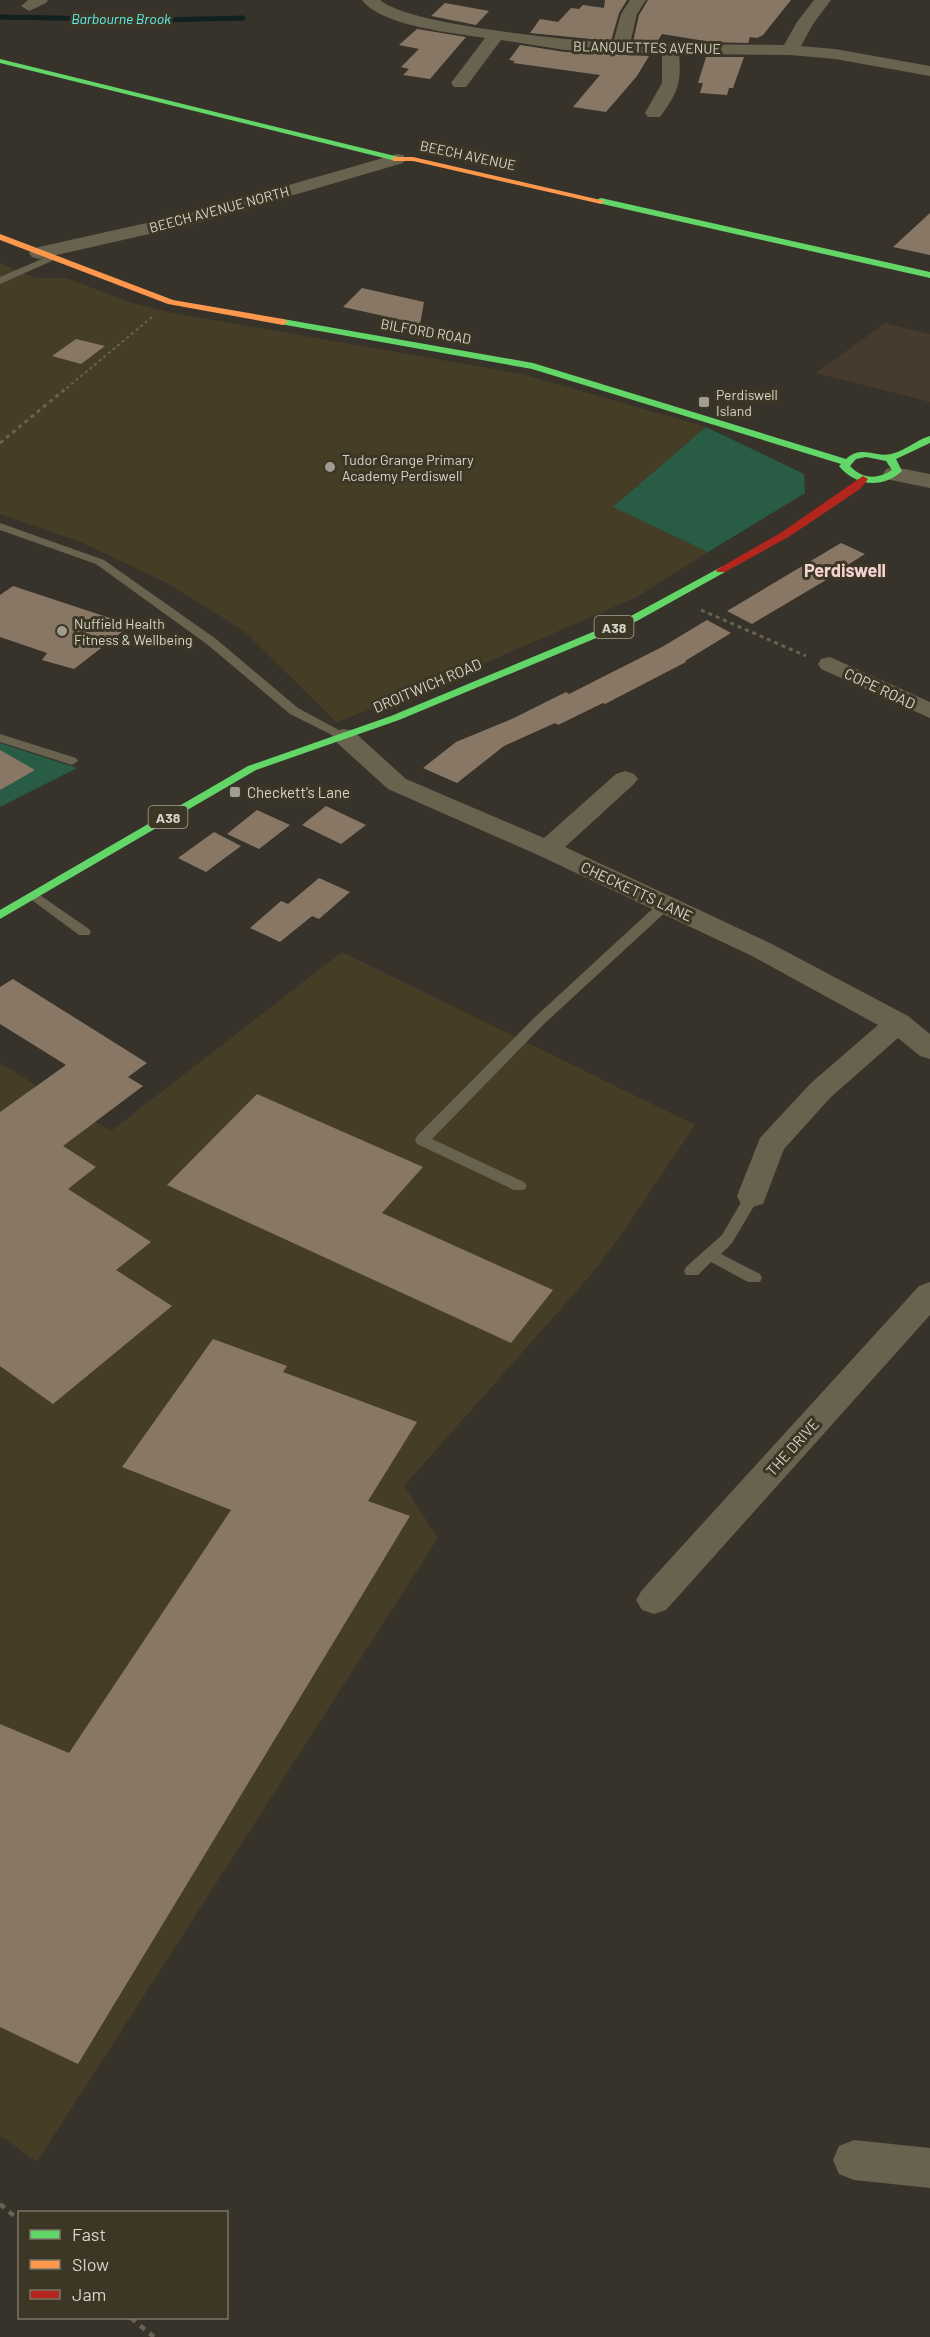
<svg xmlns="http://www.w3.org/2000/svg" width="930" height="2337" viewBox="0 0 930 2337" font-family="Barlow,sans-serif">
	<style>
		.commercial { fill: #463b2d }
		.built { fill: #463d27 }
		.green { fill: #295c45 }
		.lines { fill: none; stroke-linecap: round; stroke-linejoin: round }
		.stream { stroke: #102120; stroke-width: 5 }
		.building { fill: #897766 }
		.path-far2 { stroke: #676254; stroke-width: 2; stroke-dasharray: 3 3; stroke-linecap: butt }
		.path-far1 { stroke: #676254; stroke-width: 3; stroke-dasharray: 4 4; stroke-linecap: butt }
		.path { stroke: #676254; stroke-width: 4.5; stroke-dasharray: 6 6; stroke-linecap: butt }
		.lane { fill: #68624f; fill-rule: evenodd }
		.street { fill: #68624f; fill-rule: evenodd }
		.fast { fill: #63d668; fill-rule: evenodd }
		.slow { fill: #ff974d; fill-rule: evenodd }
		.jam { fill: #b3261e; fill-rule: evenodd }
		.poi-dot { fill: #9f9c91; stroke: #3c3625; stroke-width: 2 }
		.labels { text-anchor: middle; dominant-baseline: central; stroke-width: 6; stroke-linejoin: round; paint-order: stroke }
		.far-water-label { font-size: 14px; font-style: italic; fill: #5beff0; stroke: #3c3625 }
		.far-street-label { font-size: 14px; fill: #d7d4c9; stroke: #3c3625 }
		.far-poi-label { font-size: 14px; fill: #d7d4c9; stroke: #3c3625; text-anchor: start }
		.shield { fill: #3c3625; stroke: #a8a598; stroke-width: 1.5 }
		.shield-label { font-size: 14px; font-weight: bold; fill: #d7d4c9 }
		.street-label { font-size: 15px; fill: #d7d4c9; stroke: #3c3625 }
		.poi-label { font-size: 15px; fill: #d7d4c9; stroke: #3c3625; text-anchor: start }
		.far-district-label { font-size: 18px; font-weight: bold; fill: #f6d3d3; stroke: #3c3625 }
	</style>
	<rect width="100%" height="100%" fill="#37332a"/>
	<path class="commercial" d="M885,323L930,334V402L816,373Z"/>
	<path class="built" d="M0,263L36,278H67L128,302L168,312L522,374L706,427L614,507L708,552L635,598L418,692L336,722L244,631L169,584L81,542L0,514Z
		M342,952L695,1125L621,1235L588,1278L404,1486L438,1538L37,2162L0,2135V1063L111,1131Z"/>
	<path class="green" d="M706,427L804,474L805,493L708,552L613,507Z
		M0,743L77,768L0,807Z"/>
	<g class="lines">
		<path class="stream" d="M0,17L160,20L243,18"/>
	</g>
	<path class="building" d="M605,0H627L619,13L611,41L530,33L540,19L558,22L571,8L579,9L583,5L604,8Z
		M648,0H791L763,35L757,38L750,37L748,43L711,42L662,34L657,42H633L639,15Z
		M445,3L489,11L476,25L431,16Z
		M417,29L466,37L430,79L403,75L409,69L401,67L419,49L399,45Z
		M520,45L565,52L649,56L637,76L606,112L573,107L600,75L513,63L515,61L509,60Z
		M706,57H744L733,88H729L727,95L700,93L703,83H698Z
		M930,213V255L893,247Z
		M362,288L424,302L420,324L343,307Z
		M76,339L105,346L81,364L52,356Z
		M841,543L865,554L835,573L827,569L831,575L826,580L752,624L727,611Z
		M13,586L131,625L74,669L42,660L47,653L0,637V595Z
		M707,620L731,633L685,661L686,662L605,704L603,703L558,725L555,723L504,746L457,783L423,768L456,742L514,718L566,692L569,694L662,647Z
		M0,750L35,770L0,790Z
		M326,806L366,825L341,844L302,825Z
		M257,810L290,825L259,849L227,834Z
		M214,832L241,846L206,872L178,858Z
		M319,878L350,892L319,919L312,916L280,942L250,928L281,901L288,904Z
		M13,979L147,1063L128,1077L143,1086L63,1146L96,1167L68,1189L151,1242L116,1270L172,1306L53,1404L0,1366V1112L66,1065L0,1024V987Z
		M257,1094L423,1167L382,1213L553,1290L511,1343L167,1185Z
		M213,1339L287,1366L283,1372L417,1422L368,1501L410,1516L78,2064L0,2027V1724L69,1753L231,1510L122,1467Z"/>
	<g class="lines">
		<path class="path-far2" d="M62,392L152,317"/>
		<path class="path-far1" d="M0,443L64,390
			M701,610L806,656"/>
		<path class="path" d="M0,2204L20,2221
			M131,2318L154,2337"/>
		<path class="lane" d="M51,255L56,258L54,260L0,284V277Z
			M0,523L104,560L216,639L298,708L350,736L348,739H340L290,714L208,645L96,564L0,530Z
			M0,734L76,758L78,761L72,765L0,742Z
			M34,891L89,929L91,932L89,935H79L29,898L27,895Z
			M666,900L673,904L671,907L544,1024L432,1139L524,1182L527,1186L524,1190H514L417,1144L415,1140L417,1136L534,1018L661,901Z
			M752,1191L757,1192L760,1196L732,1243L721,1254L760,1274L762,1278L760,1282H748L711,1262L698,1275H686L684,1271L686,1267L722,1235L747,1192Z"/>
		<path class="street" d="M28,0H48L46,3L29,11L21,6Z
			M362,0H380C408,25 569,40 613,43L621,14L630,0H646L637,14L630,44L784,45L797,22L814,0H831L813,24L801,46L835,49L930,66V76L835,59L790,55L679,54C682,83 677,94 660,117H648L645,113L662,83V54L565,50L501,40L466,87H454L451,83L485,38C454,33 381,26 362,0Z
			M397,154L403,155L406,159L403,163L202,222L39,259L32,257L29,253L32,249L39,247L191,213Z
			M894,467L930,474V488L886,479L883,474L886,469Z
			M830,657L930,702V718L821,669L818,664L821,659Z
			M344,729L353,731L406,779L544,838L616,774L625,771L634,774L638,779L634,784L565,847L772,944L908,1016L930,1034V1059L920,1056L898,1038L831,1097L784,1149L763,1204L752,1207L741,1204L737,1196L760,1138L811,1083L878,1025L752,956L538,855L388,789L335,741L332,736L335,731Z
			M930,1282V1315L666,1610L654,1614L642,1610L636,1600L642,1590L919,1286Z
			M854,2140L930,2148V2188L854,2180L839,2174L833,2160L839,2146Z"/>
		<path class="fast" d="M0,59L399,157L400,159L396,161L0,63Z
			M601,198L930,272V278L598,203V199Z
			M283,319L533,363L846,459C861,444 878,458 891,454C905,451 916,440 930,436V443L896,459L902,471C883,489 855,486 839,466L841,464L532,369L280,324V320ZM866,457L886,461L892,470C877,480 862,479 850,466L856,459Z
			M721,567L726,570L725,572L637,621L399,720L256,770L0,919V910L248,766L391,716L629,617Z"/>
		<path class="slow" d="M393,157H413L605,201L601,204L413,161H393Z
			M0,234L173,300L283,319L288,322L283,325L168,304L0,240Z"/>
		<path class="jam" d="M863,476L868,479L860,489L790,536L725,572H717L716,570L782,532Z"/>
	</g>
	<g class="poi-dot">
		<rect x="698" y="396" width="12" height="12" rx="3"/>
		<circle cx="330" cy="467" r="6"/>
		<circle cx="62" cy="631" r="6"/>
		<rect x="229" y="786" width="12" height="12" rx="3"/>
	</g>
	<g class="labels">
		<g class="far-water-label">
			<text x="121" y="18">Barbourne Brook</text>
		</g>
		<g class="far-street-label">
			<text transform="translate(647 47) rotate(1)">BLANQUETTES AVENUE</text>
			<text transform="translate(468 155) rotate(12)">BEECH AVENUE</text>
			<text transform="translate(219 209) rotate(-15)">BEECH AVENUE NORTH</text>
			<text transform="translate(426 331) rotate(10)">BILFORD ROAD</text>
		</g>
		<g class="far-poi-label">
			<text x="716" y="394">Perdiswell<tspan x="716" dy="16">Island</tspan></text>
			<text x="342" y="459">Tudor Grange Primary<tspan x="342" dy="16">Academy Perdiswell</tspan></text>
			<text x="74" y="623">Nuffield Health<tspan x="74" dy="16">Fitness &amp; Wellbeing</tspan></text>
		</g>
		<g class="shield">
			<rect x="594.5" y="616" width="39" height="22" rx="4.5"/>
			<rect x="148.5" y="806" width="39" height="22" rx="4.5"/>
		</g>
		<g class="shield-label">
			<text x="614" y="627">A38</text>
			<text x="168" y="817">A38</text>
		</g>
		<g class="street-label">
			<text transform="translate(427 685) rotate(-23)">DROITWICH ROAD</text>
			<text transform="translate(880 688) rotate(25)">COPE ROAD</text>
			<text transform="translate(637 891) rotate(25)">CHECKETTS LANE</text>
			<text transform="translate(792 1447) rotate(-48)">THE DRIVE</text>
		</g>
		<g class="poi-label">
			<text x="247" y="792">Checkett's Lane</text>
		</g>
		<g class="far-district-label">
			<text x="845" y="570">Perdiswell</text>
		</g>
	</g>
	<rect x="18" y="2211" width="210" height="108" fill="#3c3625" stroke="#7a7567" stroke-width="1.5"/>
	<rect x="30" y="2230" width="30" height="9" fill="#63d668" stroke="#7a7567" stroke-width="1.5"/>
	<text x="72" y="2241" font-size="18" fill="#d7d4c9">Fast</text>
	<rect x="30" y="2260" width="30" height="9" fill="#ff974d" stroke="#7a7567" stroke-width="1.5"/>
	<text x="72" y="2271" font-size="18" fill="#d7d4c9">Slow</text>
	<rect x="30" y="2290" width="30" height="9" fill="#b3261e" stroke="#7a7567" stroke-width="1.5"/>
	<text x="72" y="2301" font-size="18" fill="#d7d4c9">Jam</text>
</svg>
